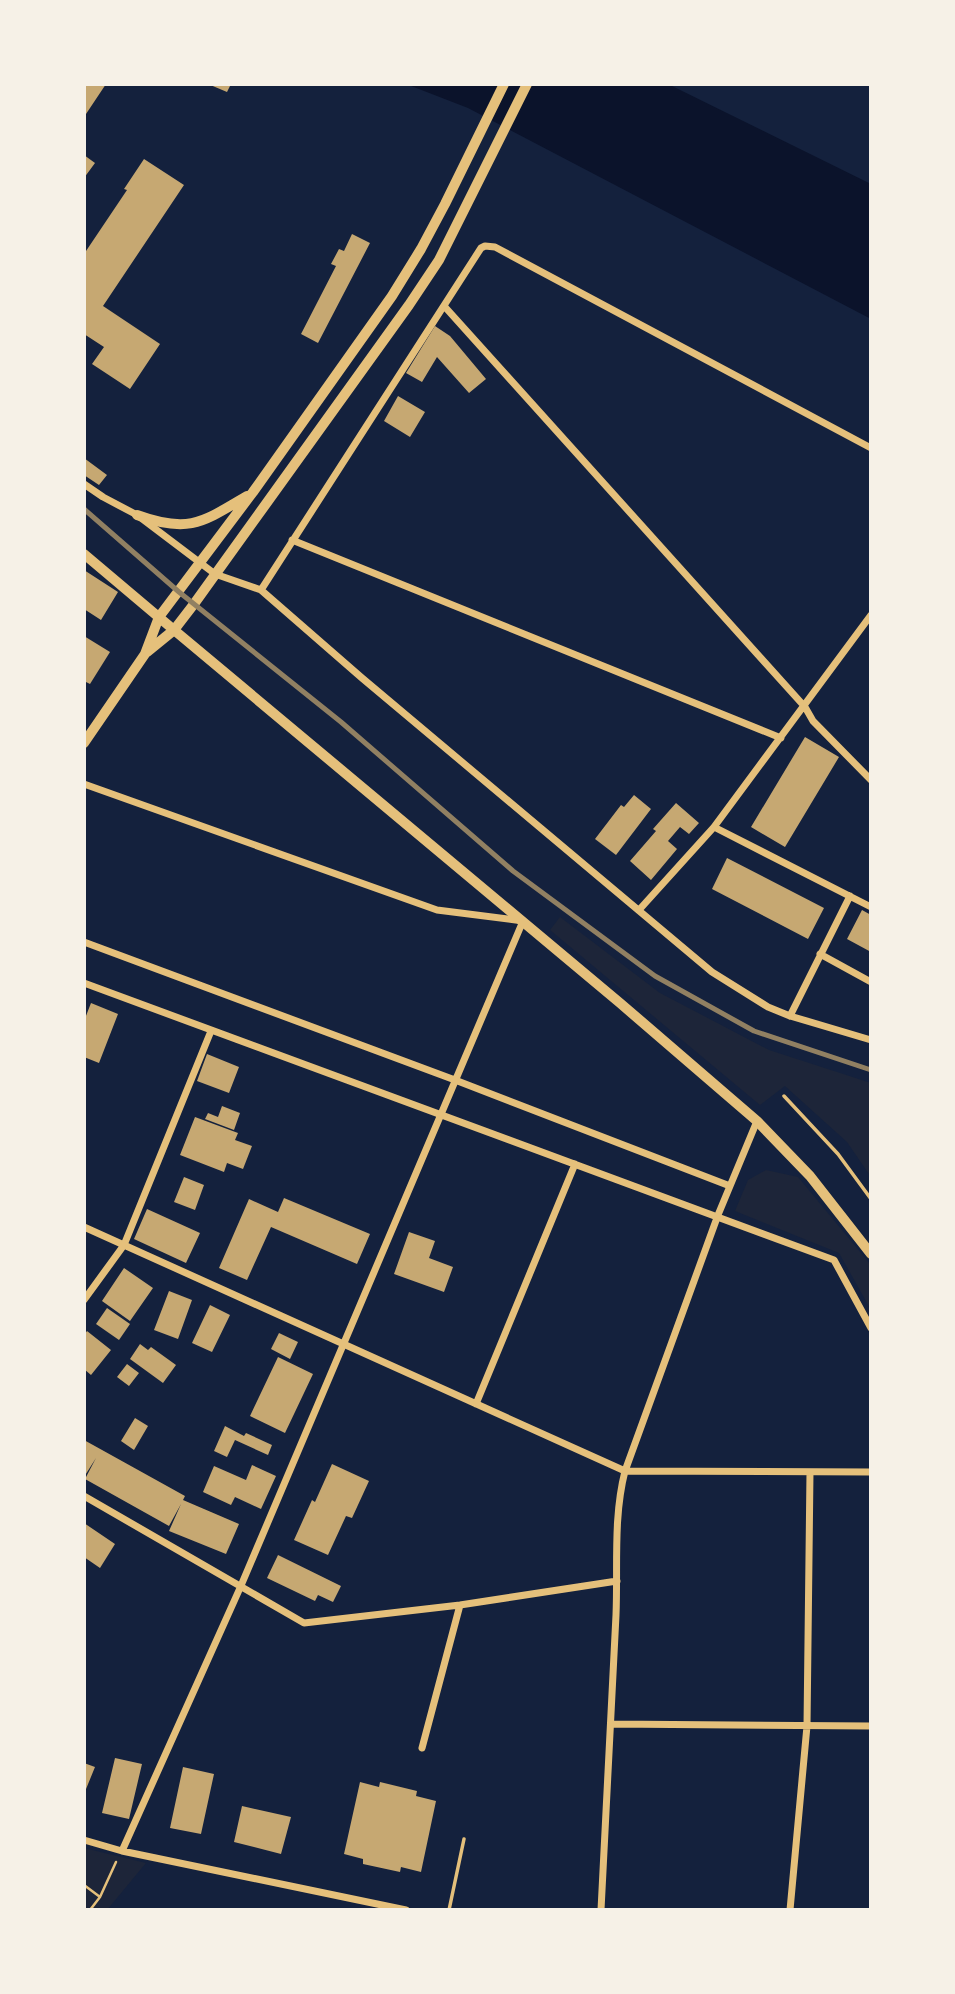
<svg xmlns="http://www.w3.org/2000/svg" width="955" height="1994" viewBox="0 0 955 1994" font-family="'Libre Baskerville',serif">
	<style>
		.green { fill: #1d2539 }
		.water { fill: #0b132b }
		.building { fill: #c6a872 }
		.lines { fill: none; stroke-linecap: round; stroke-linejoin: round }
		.path { stroke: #e5c07b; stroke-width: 2.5 }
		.service { stroke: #e5c07b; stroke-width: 3.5 }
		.minor { stroke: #e5c07b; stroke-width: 7 }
		.tertiary { stroke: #e5c07b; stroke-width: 10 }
		.secondary { stroke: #e5c07b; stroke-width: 10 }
		.rail { stroke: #918062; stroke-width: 5 }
	</style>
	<rect width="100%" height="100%" fill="#14213d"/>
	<path class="green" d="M560,917L660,993L769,1050L871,1083V1177L847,1142L785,1086L760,1105L550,930Z
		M766,1170L798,1177L866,1259L871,1266V1310L839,1253L735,1211L748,1180Z
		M84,1848L146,1863L107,1910H84Z"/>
	<path class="water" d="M406,84H668L871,184V319L468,108Z"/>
	<path class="building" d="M85,84H106L84,117V86Z
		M208,84H231L227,92Z
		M84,155L95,163L84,178Z
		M144,159L184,185L103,306L160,344L130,389L92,364L104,347L84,334V254L127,190L124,189Z
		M352,234L370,243L318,343L301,334L336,266L331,264L339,249L344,251Z
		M435,326L450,336L486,379L469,393L437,357L422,382L406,373Z
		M398,396L425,412L410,437L384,421Z
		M84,458L107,475L99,485L84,475Z
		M84,570L118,592L101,620L84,609Z
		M84,636L110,652L90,684L84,681Z
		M805,737L839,757L785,847L751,827Z
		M634,795L651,809L616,855L595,839L621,805L624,807Z
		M676,803L699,823L689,834L680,827L668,841L677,849L651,880L630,861L656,831L653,829Z
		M727,858L824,908L808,939L712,889Z
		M862,910L871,915V952L847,939Z
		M91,1003L118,1014L99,1063L84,1057V1021Z
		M207,1054L239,1067L229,1093L197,1081Z
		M222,1106L240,1113L234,1130L205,1119L208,1113L218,1117Z
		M195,1117L238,1133L235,1140L252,1146L243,1169L227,1163L224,1172L180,1155Z
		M184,1177L204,1185L195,1210L174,1202Z
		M284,1198L370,1234L357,1264L271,1227L247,1280L219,1268L249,1199L278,1212Z
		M147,1209L200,1233L186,1263L134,1239Z
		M409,1232L435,1241L429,1258L453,1267L444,1292L394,1274Z
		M124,1268L153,1288L130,1321L102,1301Z
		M169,1291L192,1300L178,1339L154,1330Z
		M210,1305L230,1315L212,1352L192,1343Z
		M107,1308L130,1324L119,1340L96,1324Z
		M87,1331L111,1350L91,1375L84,1369V1335Z
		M279,1333L298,1342L290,1359L271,1349Z
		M140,1344L148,1350L151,1347L176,1365L163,1383L130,1359Z
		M278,1357L313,1374L285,1433L250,1416Z
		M127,1364L139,1373L129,1386L117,1377Z
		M135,1418L148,1426L134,1450L121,1441Z
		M225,1426L244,1436L246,1433L272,1445L268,1455L235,1440L227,1457L214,1451Z
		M84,1440L185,1496L183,1500L239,1524L226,1554L169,1531L181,1504L169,1526L85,1479L96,1458L84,1477Z
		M332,1464L369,1481L352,1518L346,1516L328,1555L294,1540L312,1500L315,1502Z
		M252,1465L276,1476L261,1509L235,1497L231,1505L203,1492L214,1466L246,1480Z
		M84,1523L115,1544L100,1568L84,1557Z
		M278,1555L341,1586L333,1602L318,1595L315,1601L267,1578Z
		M115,1758L142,1764L129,1819L102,1813Z
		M84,1763L95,1767L84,1794Z
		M183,1767L214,1774L201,1834L170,1828Z
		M360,1782L379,1787L380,1782L417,1791L416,1796L436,1801L421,1872L401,1867L400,1872L363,1864V1859L344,1854Z
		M242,1806L291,1817L281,1854L234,1842Z"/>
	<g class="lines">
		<path class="path" d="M84,1885L100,1897L90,1910
			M100,1897L116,1862"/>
		<path class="service" d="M784,1096L838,1154L871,1199
			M449,1910L464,1839"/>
		<path class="minor" d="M445,307L805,707L813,721L871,780
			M84,484L103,497L137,515L215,574L261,590L362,678L712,972L768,1007L790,1016L871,1040
			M292,540L781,738
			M261,590L481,248L485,246L495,247L871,448
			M84,784L437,910L523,921L240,1588L122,1851
			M714,827L871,907
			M639,910L714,827L871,615
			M84,942L455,1080L730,1186
			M820,954L871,982
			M84,983L834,1260L871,1328
			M790,1016L850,896
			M84,1227L625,1471L871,1472
			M84,1300L124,1245L211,1031
			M476,1404L575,1164
			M84,1496L304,1623L460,1605L617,1581
			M611,1724L871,1726
			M422,1748L460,1605
			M84,1840L122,1851L406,1910
			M601,1910C606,1812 611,1713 616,1615C618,1567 613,1518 625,1471L718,1215L757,1121
			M790,1910L807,1726L810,1472"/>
		<path class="tertiary" d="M174,630L620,1003L757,1121L810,1176L871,1254"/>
		<path class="secondary" d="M137,515C189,534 203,522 247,496
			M84,554L174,630
			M147,652L174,630L194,604L409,305L439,260L527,84
			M84,743L145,654L159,617L253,492L392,296L421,249L445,204L504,84"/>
		<path class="rail" d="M84,509L179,592L341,722L513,871L655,976L754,1031L871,1070"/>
	</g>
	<rect width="955" height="1994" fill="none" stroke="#f6f1e7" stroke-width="172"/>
</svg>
